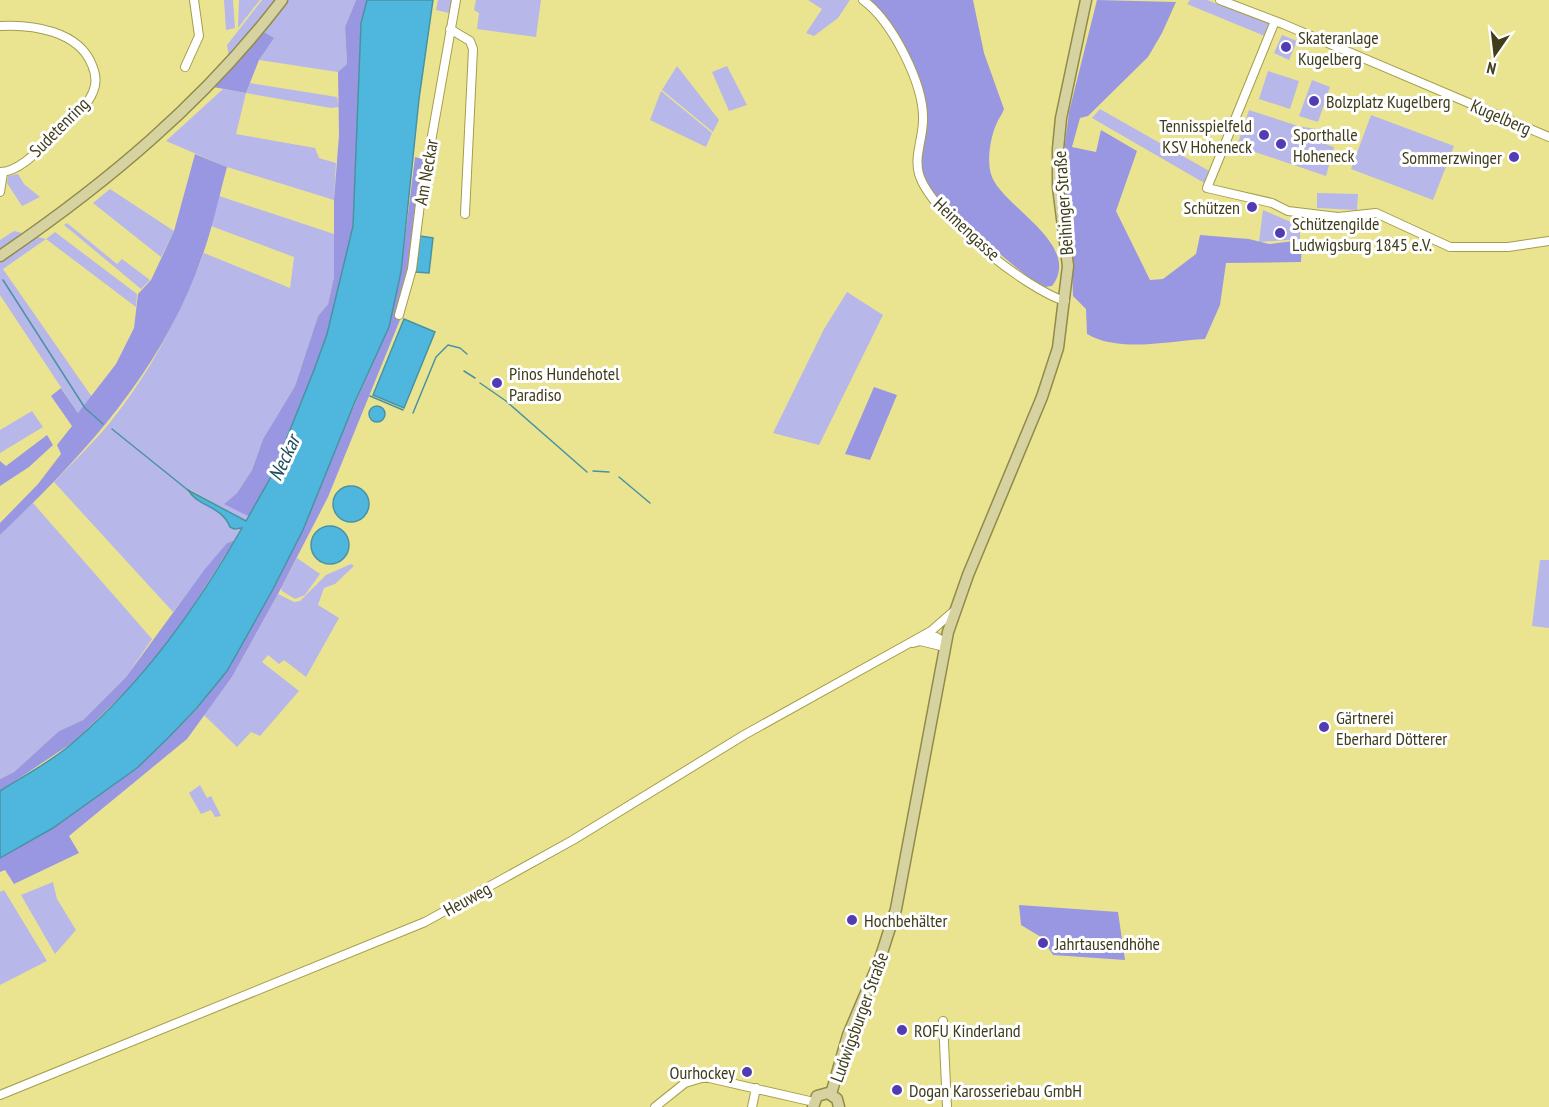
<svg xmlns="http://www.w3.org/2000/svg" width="1549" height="1107" viewBox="0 0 1549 1107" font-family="'PT Sans Narrow',sans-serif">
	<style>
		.green { fill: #b7b7e9 }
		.forest { fill: #9a97e2 }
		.water { fill: #4fb7dd; stroke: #4a92a3; stroke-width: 1.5 }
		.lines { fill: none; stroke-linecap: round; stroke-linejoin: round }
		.stream { stroke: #4a92a3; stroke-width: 1.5 }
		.minor-casing { stroke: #a49e4b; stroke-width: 10 }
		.major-casing { stroke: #908b4a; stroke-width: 13 }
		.minor { stroke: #fff; stroke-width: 8 }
		.major { stroke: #d6d3a1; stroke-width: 10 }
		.poi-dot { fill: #523cb3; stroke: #fff; stroke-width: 2 }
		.labels { text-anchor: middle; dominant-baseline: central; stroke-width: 6; stroke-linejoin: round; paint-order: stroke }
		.poi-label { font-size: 18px; fill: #403d1b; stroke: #fff; text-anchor: start }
		.street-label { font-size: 18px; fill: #403d1b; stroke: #fff }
		.water-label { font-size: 20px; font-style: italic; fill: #214d5e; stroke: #fff }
	</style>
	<rect width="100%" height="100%" fill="#eae491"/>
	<path class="green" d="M224,0H233L235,28L226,30Z
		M239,0H260L238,28Z
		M262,0H278L229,58L227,45Z
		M285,0H356L345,27L347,64L338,72L259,60L273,38L264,32Z
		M438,0H452L449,13L436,10Z
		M476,0H541L536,37L477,29L479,13L474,10Z
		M808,0H850L838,18L814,36L806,33L822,9Z
		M1190,0H1207L1270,24L1267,37L1187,4Z
		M1282,35L1297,41L1289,60L1274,53Z
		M677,66L719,120L713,132L662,90Z
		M727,66L747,105L729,111L712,72Z
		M1268,71L1299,81L1290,109L1259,99Z
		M1312,80L1330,87L1318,122L1299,116Z
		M250,83L337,97L339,107L331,108L246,93L236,134L315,148L319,158L336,163L334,200L227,167L166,141L223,89L246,93Z
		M661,91L712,133L706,147L650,120Z
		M1100,109L1211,172L1206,184L1092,118Z
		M1249,110L1298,126L1321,130L1317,141L1334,147L1326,176L1237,146Z
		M1371,115L1454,146L1433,200L1351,169Z
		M18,174L24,184L40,197L22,206L7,183L8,176Z
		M110,189L174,231L161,257L93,203Z
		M1317,193L1358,194L1357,210L1317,208Z
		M219,196L334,234V277L328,304L318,316L295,386L263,439L252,470L237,493L225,503L250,517L246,521L191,490L188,493L242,527L235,540L227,543L173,612L54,482C70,465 87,449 102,432C147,380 179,317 204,253L290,288L294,257L211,226Z
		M1263,210L1300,226V239L1259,242Z
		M67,223L117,264L122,259L150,280L141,289L64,225Z
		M14,231L46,239L55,232L137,294L136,307L46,239L3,269L92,397L78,413L0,295V240Z
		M847,292L883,315L819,445L773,433L824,329Z
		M32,411L43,427L0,453V430Z
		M33,503L152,639L126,677L83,720L59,731L14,772L0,779V535Z
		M297,558L320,574L305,595L295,599L282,591L281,588Z
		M1540,560H1549V628L1532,626Z
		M351,564L354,566L335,584L324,588L318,605L339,618L306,677L284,660L279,664L268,655L262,662L299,691L260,736L251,732L237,747L204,715L232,677L278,594L294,602L300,601L326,575Z
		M200,785L207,798L211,796L221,816L215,817L211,810L201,814L189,793Z
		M53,882L57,899L76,930L55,954L21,895Z
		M4,890L47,961L0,985V892Z"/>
	<path class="forest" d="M356,0H367L361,23L353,226L327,334L314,370L272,475L250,517L224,504L237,493L252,470L263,439L295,386L318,316L328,304L334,277V200L339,135L338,72L347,64L345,27Z
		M871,0H973L984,53L1004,109C1002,115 998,119 996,125C990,139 987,160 991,174C999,205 1084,244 1052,286L1045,287L1034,282L945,209L925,183L920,159L927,126L897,36Z
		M1097,0L1176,2L1162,33L1148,57L1088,116L1080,118L1072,147L1096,152L1101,130L1137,151L1116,211L1150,280L1163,279L1196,254L1200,235L1249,239L1269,244L1302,240L1301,262L1226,263L1220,305L1205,339C1169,341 1119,353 1087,334L1086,309L1073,296L1071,241L1063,173L1065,144L1069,112Z
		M264,32L274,38L259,60L246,93L213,87Z
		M195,154L227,167C219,196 213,226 203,254C163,370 86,453 0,535V523L38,484L61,454L57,445L72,426L51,396L61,388L78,413L116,364L134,328L138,294L151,280L174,231Z
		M415,157L426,160L427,184L402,315L328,497L278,594L232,677L187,739L69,836L79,853L14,884L5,870L0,872V858L53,828L137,768L196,710L227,671L272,591L389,327L401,272Z
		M874,387L897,395L870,460L845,454Z
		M47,435L53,445L29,467L0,486V461L6,466Z
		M235,540L172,639L129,688L75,741L0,791V779L14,772L59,731L83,720L126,677L205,569L227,543Z
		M1019,905L1118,912L1125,960L1053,955L1041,937L1021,925Z"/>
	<path class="water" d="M367,0H433L419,99L401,272L389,327L354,404L303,530L272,591L227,671L196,709L167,739L137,768L53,828L0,858V791C25,775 54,760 76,740C145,680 197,607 242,528L234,529L230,527C221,505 198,507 188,490L246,521L272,475L314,370L327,334L353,226L361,23Z
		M420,236L433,238L429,273L416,272Z
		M404,319L435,332L404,408L373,395Z
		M369 414a8 8 0 1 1 16 0a8 8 0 1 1-16 0Z
		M333 504a18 18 0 1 1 36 0a18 18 0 1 1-36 0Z
		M311 545a19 19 0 1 1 38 0a19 19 0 1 1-38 0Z"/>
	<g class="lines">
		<path class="stream" d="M3,280L85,408L103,424
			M464,371L475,378
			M480,383L506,401L587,472
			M370,396L403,410
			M413,413L436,357L448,345L460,348L467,354
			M112,429L189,491
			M593,471L609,472
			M619,477L650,503"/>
		<g class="minor-casing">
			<path id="minor" d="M863,0C892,21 924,84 923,120C923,138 914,156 919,174C930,213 1027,290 1065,301
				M1220,0L1283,24L1549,137
				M1275,21L1207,188L1272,203L1288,211L1338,217L1376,213L1450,247H1508L1549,241
				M0,26C32,24 79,31 92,65C96,74 97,83 93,92C85,111 64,126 49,140C37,152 18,172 0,172
				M450,29L470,41L473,49L465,214
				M185,67L199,36L194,0
				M0,192L3,173
				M399,315L412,269L420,204L456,0
				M924,635C934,636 941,636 945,647
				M913,643L920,641L945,647
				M943,1021L947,1107
				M0,1095L425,922L573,840L744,735L931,631L954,611
				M655,1107L685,1083L705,1077L814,1102
				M752,1107L756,1088"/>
		</g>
		<g class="major-casing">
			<path id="major" d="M0,256C106,184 204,102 282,0
				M831,1094L848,1035L879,962L896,909L948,632L968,575L1042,397L1058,348L1068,266L1058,187V149L1061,118L1086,0
				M813,1107L817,1096L828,1093L837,1099L839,1107"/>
		</g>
		<use href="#minor" class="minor"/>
		<use href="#major" class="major"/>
	</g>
	<g class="poi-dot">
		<circle cx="1286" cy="47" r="6"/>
		<circle cx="1314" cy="101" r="6"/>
		<circle cx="1264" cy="135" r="6"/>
		<circle cx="1281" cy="144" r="6"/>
		<circle cx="1514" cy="157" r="6"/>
		<circle cx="1252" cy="207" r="6"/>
		<circle cx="1280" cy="233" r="6"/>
		<circle cx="497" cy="383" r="6"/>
		<circle cx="1324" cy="727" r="6"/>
		<circle cx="852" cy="920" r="6"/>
		<circle cx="1043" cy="943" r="6"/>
		<circle cx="902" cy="1030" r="6"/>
		<circle cx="747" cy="1072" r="6"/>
		<circle cx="897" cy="1090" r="6"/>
	</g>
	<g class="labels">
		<g class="poi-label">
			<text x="1298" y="37">Skateranlage<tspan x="1298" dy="21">Kugelberg</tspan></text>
			<text x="1326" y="101">Bolzplatz Kugelberg</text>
			<text x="1252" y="125" text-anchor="end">Tennisspielfeld<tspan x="1252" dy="21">KSV Hoheneck</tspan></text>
			<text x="1293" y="134">Sporthalle<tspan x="1293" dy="21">Hoheneck</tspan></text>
			<text x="1502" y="157" text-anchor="end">Sommerzwinger</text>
			<text x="1240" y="207" text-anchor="end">Schützen</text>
			<text x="1292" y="223">Schützengilde<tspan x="1292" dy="21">Ludwigsburg 1845 e.V.</tspan></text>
			<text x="509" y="373">Pinos Hundehotel<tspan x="509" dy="21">Paradiso</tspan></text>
			<text x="1336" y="717">Gärtnerei<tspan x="1336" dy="21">Eberhard Dötterer</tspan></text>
			<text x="864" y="920">Hochbehälter</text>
			<text x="1055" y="943">Jahrtausendhöhe</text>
			<text x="914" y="1030">ROFU Kinderland</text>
			<text x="735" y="1072" text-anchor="end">Ourhockey</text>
			<text x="909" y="1090">Dogan Karosseriebau GmbH</text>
		</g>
		<g class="street-label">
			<text transform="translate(1501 117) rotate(23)">Kugelberg</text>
			<text transform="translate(59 127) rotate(-45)">Sudetenring</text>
			<text transform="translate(426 172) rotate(-80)">Am Neckar</text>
			<text transform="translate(1063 203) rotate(-94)">Beihinger Straße</text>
			<text transform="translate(967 229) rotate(43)">Heimengasse</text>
			<text transform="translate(467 899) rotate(-29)">Heuweg</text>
			<text transform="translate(859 1017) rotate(-70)">Ludwigsburger Straße</text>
		</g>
		<g class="water-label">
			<text transform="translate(284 458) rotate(-65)">Neckar</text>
		</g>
	</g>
	<g transform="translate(1495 54) rotate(194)" stroke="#ffffff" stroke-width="4.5" paint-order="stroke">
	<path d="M0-4.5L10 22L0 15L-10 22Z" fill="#403d1b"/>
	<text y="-9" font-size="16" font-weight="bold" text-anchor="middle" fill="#403d1b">N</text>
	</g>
</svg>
